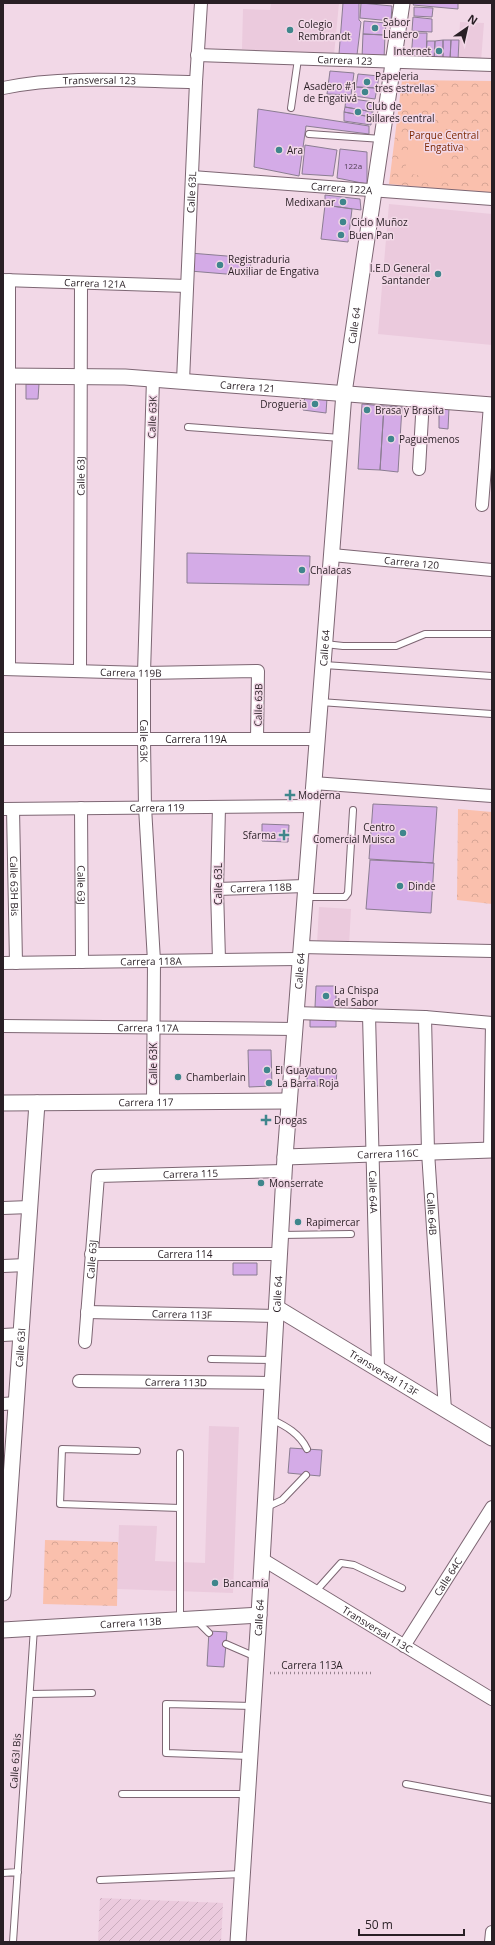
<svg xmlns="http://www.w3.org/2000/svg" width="495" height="1945" viewBox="0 0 495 1945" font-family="'Open Sans',sans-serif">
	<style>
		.built { fill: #ebcadd }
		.industrial { fill: url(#industrial-furrows) }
		.park { fill: url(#park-crowns) }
		.garden { fill: #fac0ad }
		.building { fill: #d4abe7; stroke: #8b7d92 }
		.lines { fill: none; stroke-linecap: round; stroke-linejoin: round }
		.service-casing { stroke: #7d6673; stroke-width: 8 }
		.minor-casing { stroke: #7d6673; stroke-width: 14 }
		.tertiary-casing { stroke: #7d6673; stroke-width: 17 }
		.path { stroke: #96838e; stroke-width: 2.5; stroke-dasharray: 1 3; stroke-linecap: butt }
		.service { stroke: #fff; stroke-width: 6 }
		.minor { stroke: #fff; stroke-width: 12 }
		.tertiary { stroke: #fff; stroke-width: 15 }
		.poi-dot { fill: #3f868c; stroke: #f2d8e7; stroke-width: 1.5 }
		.labels { text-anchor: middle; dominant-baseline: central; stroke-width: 3; stroke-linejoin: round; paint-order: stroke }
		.number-label { font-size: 8px; fill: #544256 }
		.poi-label { font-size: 10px; fill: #291f25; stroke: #f2d8e7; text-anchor: start }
		.street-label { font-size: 10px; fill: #291f25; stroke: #f2d8e7 }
		.park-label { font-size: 10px; fill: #7d2905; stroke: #f2d8e7 }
	</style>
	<defs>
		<pattern id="industrial-furrows" width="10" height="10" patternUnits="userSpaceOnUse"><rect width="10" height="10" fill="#ebcadd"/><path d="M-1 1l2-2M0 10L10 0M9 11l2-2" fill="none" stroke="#caadbe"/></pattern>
		<pattern id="park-crowns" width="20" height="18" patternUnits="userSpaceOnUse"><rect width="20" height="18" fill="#fac0ad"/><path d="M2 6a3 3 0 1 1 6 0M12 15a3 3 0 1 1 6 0" fill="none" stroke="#d6a595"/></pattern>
	</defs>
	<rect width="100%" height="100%" fill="#f2d8e7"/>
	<path class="built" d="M271,3H339L334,55L242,49L243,9L270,10Z
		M460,22L484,23L481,61L458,60Z
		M389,204L492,214V345L378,334Z
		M319,907L351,909L349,946L317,944Z
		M209,1426L239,1427L233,1593L117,1589L119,1525L157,1526L155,1561L205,1563Z"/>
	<path class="industrial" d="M100,1898L223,1903L221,1942H98Z"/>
	<path class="park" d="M402,80L492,81V194L389,184Z
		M458,809L492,812V904L457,900Z
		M45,1540L118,1542L117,1606L43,1604Z"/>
	<path class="garden" d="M411,125L446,128L441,179L405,173Z"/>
	<path class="building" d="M343,3H359V20L361,22L357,55L339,54Z
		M361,3L392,6L391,21L360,18Z
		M414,3H458V9L413,5Z
		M414,7L433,8L432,17L414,16Z
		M413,17L432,19V32L412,31Z
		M364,21L386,23L385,35L363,34Z
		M413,33H427L426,60H411Z
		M363,34L385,35L384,59L362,58Z
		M443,40V61L434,62L435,41Z
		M443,40H451L450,60L443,61Z
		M451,40H459L458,60H450Z
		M427,41H435L434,62L426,60Z
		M330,71L354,73L351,95L327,94Z
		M358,74L379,76L377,88L356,87Z
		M356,87L377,88L375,99L354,96Z
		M346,98L374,102L373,112L345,107Z
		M345,107L373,112L371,117L344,112Z
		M258,109L369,126V134L306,126L299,176L254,167Z
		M344,112L371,117V125L344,121Z
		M305,145L337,150L333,176L302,174Z
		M340,149L367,152V184L337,178Z
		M325,195L360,199L361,210L325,205Z
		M325,205L352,209L348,242L321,239Z
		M190,253L251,258L250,276L190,271Z
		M26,384H39L38,399H26Z
		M305,395L327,398L326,413L303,410Z
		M362,404L384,406L380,470L358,469Z
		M384,406L402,407L398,472L380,470Z
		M439,407L449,408L448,429L439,428Z
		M187,553L310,556L309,585L187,583Z
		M373,804L437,807L433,863L369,859Z
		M262,824L289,825L288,842L262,841Z
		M370,860L434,863L431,913L366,909Z
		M316,986H336V1007H315Z
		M310,1017H336V1027H310Z
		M248,1050H271L272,1086L249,1087Z
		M307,1068L337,1069L336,1086H307Z
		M233,1263H257V1275H233Z
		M290,1448L322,1450L320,1476L288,1473Z
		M209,1631L227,1632L224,1667L207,1666Z"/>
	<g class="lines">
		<g class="service-casing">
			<path id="service" d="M291,108L298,59
				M309,134L382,139
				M188,427L341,438
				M325,644L343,646H396L425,634H492
				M324,665L492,676
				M320,702L492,714
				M305,897H345L348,893L353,810
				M280,1235L351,1234
				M211,1359L274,1360
				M271,1419C286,1426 300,1434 307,1449
				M137,1451L62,1449L60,1504L180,1508
				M267,1507L282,1500L306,1475
				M316,1591L341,1563L354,1565L402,1588
				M180,1620V1453
				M196,1620L209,1633
				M226,1644L256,1657
				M30,1694L92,1693
				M249,1756L166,1753V1704L253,1706
				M406,1784L492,1800
				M122,1794H247
				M3,1873L18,1872
				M100,1880L242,1874
				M13,1942L34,1628"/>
		</g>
		<g class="minor-casing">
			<g id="minor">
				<path id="s1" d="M197,55L492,65"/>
				<path id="s2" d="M3,88C66,75 131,81 196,82"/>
				<path id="s3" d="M192,177L492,199"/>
				<path id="s4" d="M3,280L187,286"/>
				<path d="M9,280V669"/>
				<path id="s5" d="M153,379L144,673V740L145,807L154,961L153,1102"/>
				<path id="s6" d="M183,381L196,82L201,3"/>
				<path d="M419,469L423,399"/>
				<path d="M482,505L490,405"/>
				<path id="s7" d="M332,555L492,570"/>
				<path id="s8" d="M3,669L144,673L258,671L257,739"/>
				<path id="s9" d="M80,670L81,283"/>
				<path id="s10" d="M3,739H317"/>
				<path d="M313,783L492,796"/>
				<path d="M219,807L217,889L219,960"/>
				<path id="s11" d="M81,808L82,962"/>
				<path id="s12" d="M3,809L311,806"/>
				<path id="s13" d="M13,809L16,963"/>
				<path id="s14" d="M217,889L305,886"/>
				<path d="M300,947L492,951"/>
				<path id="s15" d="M3,963L299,959"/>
				<path d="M295,1013L425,1017L492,1023"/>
				<path id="s16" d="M369,1015L378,1369"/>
				<path id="s17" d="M425,1017L428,1152L445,1410"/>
				<path id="s18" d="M3,1026L294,1029"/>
				<path d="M490,1150L492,1023"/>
				<path d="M3,1208L30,1207"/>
				<path id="s19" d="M91,1254H279"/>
				<path d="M3,1266L26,1265"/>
				<path id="s20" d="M87,1312L276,1316"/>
				<path d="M3,1335L21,1334"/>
				<path id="s21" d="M85,1342L98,1176L284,1171"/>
				<path id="s22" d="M79,1381L272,1383"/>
				<path d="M3,1404L16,1403"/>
				<path id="s23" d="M262,1559L492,1699"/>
				<path id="s24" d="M404,1646L492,1507"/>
				<path d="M491,1942L492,1932"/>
			</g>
		</g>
		<g class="tertiary-casing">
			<g id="tertiary">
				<path id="s25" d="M3,376L125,377L492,405"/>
				<path id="s26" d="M3,1103L289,1101"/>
				<path id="s27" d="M285,1157L492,1150"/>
				<path id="s28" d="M277,1308L492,1438"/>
				<path id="s29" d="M3,1593L37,1103"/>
				<path id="s30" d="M3,1630L259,1615"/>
				<path id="s31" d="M238,1942L259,1615L285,1157L344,393L402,3"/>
			</g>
		</g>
		<path class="path" d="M270,1673H371"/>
		<use href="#service" class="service"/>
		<use href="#minor" class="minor"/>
		<use href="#tertiary" class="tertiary"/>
	</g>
	<g class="poi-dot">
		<circle cx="375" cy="28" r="4"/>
		<circle cx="290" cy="30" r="4"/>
		<circle cx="439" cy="51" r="4"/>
		<circle cx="367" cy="82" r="4"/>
		<circle cx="365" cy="92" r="4"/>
		<circle cx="358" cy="112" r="4"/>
		<circle cx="279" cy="150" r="4"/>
		<circle cx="343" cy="202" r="4"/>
		<circle cx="343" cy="222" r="4"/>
		<circle cx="341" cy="235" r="4"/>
		<circle cx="220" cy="265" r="4"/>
		<circle cx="438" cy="274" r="4"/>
		<circle cx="315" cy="404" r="4"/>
		<circle cx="367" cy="410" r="4"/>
		<circle cx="391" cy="439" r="4"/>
		<circle cx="302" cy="570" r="4"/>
		<path d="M288 789h4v4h4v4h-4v4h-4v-4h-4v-4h4z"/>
		<circle cx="403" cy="833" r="4"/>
		<path d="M282 829h4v4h4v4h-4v4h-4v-4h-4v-4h4z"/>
		<circle cx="400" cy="886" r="4"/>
		<circle cx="326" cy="996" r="4"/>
		<circle cx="267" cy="1070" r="4"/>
		<circle cx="178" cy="1077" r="4"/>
		<circle cx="269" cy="1083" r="4"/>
		<path d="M264 1114h4v4h4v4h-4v4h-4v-4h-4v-4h4z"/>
		<circle cx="261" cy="1183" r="4"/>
		<circle cx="298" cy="1222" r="4"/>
		<circle cx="215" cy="1583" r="4"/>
	</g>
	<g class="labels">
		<g class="number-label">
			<text x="353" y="165">122a</text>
		</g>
		<g class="poi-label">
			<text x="383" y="22">Sabor<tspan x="383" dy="12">Llanero</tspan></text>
			<text x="298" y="24">Colegio<tspan x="298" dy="12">Rembrandt</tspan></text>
			<text x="431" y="51" text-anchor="end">Internet</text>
			<text x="375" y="76">Papeleria<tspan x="375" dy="12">tres estrellas</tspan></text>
			<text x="357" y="86" text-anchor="end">Asadero #1<tspan x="357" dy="12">de Engativá</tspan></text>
			<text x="366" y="106">Club de<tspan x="366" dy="12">billares central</tspan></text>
			<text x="287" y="150">Ara</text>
			<text x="335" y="202" text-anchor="end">Medixanar</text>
			<text x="351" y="222">Ciclo Muñoz</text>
			<text x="349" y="235">Buen Pan</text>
			<text x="228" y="259">Registraduria<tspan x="228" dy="12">Auxiliar de Engativa</tspan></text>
			<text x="430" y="268" text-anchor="end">I.E.D General<tspan x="430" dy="12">Santander</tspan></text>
			<text x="307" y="404" text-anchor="end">Drogueria</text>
			<text x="375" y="410">Brasa y Brasita</text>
			<text x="399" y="439">Paguemenos</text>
			<text x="310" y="570">Chalacas</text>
			<text x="298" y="795">Moderna</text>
			<text x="395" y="827" text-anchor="end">Centro<tspan x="395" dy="12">Comercial Muisca</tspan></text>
			<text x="276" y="835" text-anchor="end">Sfarma</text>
			<text x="408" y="886">Dinde</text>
			<text x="334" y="990">La Chispa<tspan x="334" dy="12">del Sabor</tspan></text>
			<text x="275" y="1070">El Guayatuno</text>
			<text x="186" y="1077">Chamberlain</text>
			<text x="277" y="1083">La Barra Roja</text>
			<text x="274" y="1120">Drogas</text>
			<text x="269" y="1183">Monserrate</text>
			<text x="306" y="1222">Rapimercar</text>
			<text x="223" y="1583">Bancamía</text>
		</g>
		<g class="street-label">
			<text stroke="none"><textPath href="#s1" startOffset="148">Carrera 123</textPath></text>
			<text stroke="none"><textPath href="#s2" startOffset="97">Transversal 123</textPath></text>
			<text stroke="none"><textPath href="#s3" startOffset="150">Carrera 122A</textPath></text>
			<text stroke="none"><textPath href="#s6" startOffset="189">Calle 63L</textPath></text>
			<text stroke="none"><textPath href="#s4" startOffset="92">Carrera 121A</textPath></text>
			<text stroke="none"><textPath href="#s31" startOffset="1621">Calle 64</textPath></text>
			<text stroke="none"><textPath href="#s25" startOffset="245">Carrera 121</textPath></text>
			<text transform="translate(152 417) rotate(-88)">Calle 63K</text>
			<text stroke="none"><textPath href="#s9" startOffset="194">Calle 63J</textPath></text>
			<text stroke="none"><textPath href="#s7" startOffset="80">Carrera 120</textPath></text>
			<text stroke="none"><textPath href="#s31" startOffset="1297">Calle 64</textPath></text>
			<text stroke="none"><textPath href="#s8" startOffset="128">Carrera 119B</textPath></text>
			<text transform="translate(258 705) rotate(-89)">Calle 63B</text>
			<text stroke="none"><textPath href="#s10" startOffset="193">Carrera 119A</textPath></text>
			<text stroke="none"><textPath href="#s5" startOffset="362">Calle 63K</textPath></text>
			<text stroke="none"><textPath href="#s12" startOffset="154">Carrera 119</textPath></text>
			<text transform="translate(218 884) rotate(-90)">Calle 63L</text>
			<text stroke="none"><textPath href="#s11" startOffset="77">Calle 63J</textPath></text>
			<text stroke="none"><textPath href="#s13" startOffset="77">Calle 63H Bis</textPath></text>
			<text stroke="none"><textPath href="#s14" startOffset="44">Carrera 118B</textPath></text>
			<text stroke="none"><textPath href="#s15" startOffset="148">Carrera 118A</textPath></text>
			<text stroke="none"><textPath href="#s31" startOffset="973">Calle 64</textPath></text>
			<text stroke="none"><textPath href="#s18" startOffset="145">Carrera 117A</textPath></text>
			<text transform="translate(153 1064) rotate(-90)">Calle 63K</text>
			<text stroke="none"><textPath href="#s26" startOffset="143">Carrera 117</textPath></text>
			<text stroke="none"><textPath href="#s27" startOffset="103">Carrera 116C</textPath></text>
			<text stroke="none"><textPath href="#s21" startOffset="259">Carrera 115</textPath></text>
			<text stroke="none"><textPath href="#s16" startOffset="177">Calle 64A</textPath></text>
			<text stroke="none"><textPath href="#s17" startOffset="197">Calle 64B</textPath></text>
			<text stroke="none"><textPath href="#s19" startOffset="94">Carrera 114</textPath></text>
			<text stroke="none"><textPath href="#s21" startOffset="83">Calle 63J</textPath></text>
			<text stroke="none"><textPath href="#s31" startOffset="649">Calle 64</textPath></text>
			<text stroke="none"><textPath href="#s20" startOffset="95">Carrera 113F</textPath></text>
			<text stroke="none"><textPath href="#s29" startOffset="246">Calle 63I</textPath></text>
			<text stroke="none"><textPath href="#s28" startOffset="125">Transversal 113F</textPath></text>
			<text stroke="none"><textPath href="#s22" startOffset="97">Carrera 113D</textPath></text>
			<text stroke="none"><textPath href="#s24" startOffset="82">Calle 64C</textPath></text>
			<text stroke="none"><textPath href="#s31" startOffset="325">Calle 64</textPath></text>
			<text stroke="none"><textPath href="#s30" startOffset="128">Carrera 113B</textPath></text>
			<text stroke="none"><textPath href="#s23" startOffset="135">Transversal 113C</textPath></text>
			<text x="312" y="1665">Carrera 113A</text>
			<text transform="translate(15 1761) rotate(-86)">Calle 63I Bis</text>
		</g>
		<g class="park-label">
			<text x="444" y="135">Parque Central<tspan x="444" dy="12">Engativa</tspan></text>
		</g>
	</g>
	<rect width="495" height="1945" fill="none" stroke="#291f25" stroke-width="8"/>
	<g transform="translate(467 28) rotate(34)" stroke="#f2d8e7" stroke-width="3" paint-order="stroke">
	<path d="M0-3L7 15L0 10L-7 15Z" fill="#291f25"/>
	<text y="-6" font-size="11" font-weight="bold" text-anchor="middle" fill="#291f25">N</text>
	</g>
	<path d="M359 1929v6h105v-6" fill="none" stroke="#291f25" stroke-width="2"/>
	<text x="365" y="1929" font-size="12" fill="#291f25" stroke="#f2d8e7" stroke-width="3" paint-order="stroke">50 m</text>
</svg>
